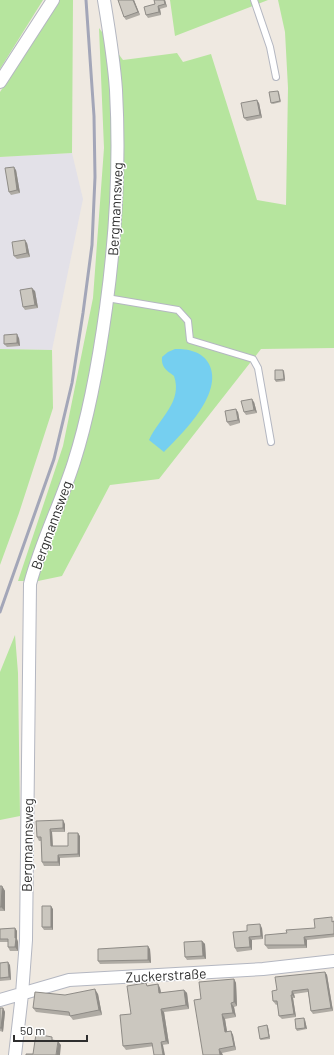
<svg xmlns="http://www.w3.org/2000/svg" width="334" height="1055" viewBox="0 0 334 1055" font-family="Barlow,sans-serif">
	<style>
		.industrial { fill: #e3e1e8 }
		.green { fill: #b6e59e }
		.water { fill: #75cff0 }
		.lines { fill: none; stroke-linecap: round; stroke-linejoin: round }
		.lane-casing { stroke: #b4b7c1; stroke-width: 8 }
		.street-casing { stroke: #b4b7c1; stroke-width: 14 }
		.lane { stroke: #fff; stroke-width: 6 }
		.street { stroke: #fff; stroke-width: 12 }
		.rail { stroke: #a3a6b8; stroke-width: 3 }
		.wall { fill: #afaba4 }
		.shaded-wall { fill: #8e8b86 }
		.building { fill: #cbc7bf; stroke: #8e8b86 }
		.labels { text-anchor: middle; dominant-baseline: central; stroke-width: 3; stroke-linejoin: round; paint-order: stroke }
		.street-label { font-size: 14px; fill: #2e2e2e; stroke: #fff }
	</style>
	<rect width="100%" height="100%" fill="#efe9e1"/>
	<path class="industrial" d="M72,153L83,199L52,350L0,349V157Z"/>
	<path class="green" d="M0,0H43L0,69Z
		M60,0H73L72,153L0,157V92Z
		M170,0H268L175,36Z
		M278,0H334V348L261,349L159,479L110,485L62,576L38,581H18L63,446L93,298L104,148L99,28L123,60L177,53L183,62L211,54L257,200L286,205L288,88L285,32Z
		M0,349L52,350L53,408L19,513L0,565Z
		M15,635L18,673L20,816L0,820V672Z"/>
	<path class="water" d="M175,349C188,349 202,351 209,364C224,393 183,433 164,452L149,440C159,418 183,402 174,376C166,370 161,367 162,357L168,352Z"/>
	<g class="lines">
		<g class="lane-casing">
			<path id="lane" d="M254,0L270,47L276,77
				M107,298L178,310L188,321L190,340L253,359L258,368L271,442"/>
		</g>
		<g class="street-casing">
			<path id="street" d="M0,82L53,0
				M0,1000L69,980L263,969L334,961
				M15,1055L22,994L26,940L30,584C41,542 61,503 74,462C90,412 99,359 106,308C116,235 120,163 116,90C114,60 109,30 104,0"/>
		</g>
		<use href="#lane" class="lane"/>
		<use href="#street" class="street"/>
		<path class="rail" d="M0,612L54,459L72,383L83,313L92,245L95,177L94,116L86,0"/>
	</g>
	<path class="wall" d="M118,0H134L140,15L126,20L124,17Z
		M154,0H165L167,7L160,9L161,15L148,18L146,15L155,4Z
		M278,91L279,92L281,102L273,104L271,103Z
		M259,103L262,118L247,121L244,118Z
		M16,170L20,193L11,195L9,192Z
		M27,243L30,257L17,259L14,256Z
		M35,291L38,308L25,310L23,307Z
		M19,338L20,346L7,347L4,344Z
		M284,371L285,381L276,382L275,380Z
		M254,402L257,413L246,415L244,412Z
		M238,412L240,423L230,426L227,422Z
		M36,821L65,824V832H52L53,846H68L80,836V857L60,858V866H44L42,862L41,841H39L37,837Z
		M0,886H2L5,891V911H0Z
		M53,909V930H44L42,927Z
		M334,921V937L307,940V948L268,949L265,945L287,933L315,928Z
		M15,928L17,931V939L18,942V951H10L8,947V942H0V929Z
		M262,928L263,939L252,940V950L237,952L235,948L247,931Z
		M202,941L205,944L206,959L187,960L185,957Z
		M150,949L151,963L100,964L98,961Z
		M0,963L10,965L11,980L0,981Z
		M325,972L327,975L333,1011L313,1014L311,1011L308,992L294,994L295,998H293L296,1017L282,1019L279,1016L278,1004L276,1005L273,1001L277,990Z
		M234,979L236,983L237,1006L234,1007L236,1017L225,1019L227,1032L231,1031L233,1035L236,1050L222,1053L203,1055L201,999Z
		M158,984L160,988L161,993L184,990L187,993L189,1009L164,1012L169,1044L126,1050L123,1046L131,1014L148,985Z
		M98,994L102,1015L73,1020L70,1016L36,1012L33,1008L65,995Z
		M0,1008H3L5,1012L3,1032L0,1031Z
		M305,1020L307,1029L297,1031L296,1029Z
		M267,1025L268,1027L270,1039L261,1040L260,1039Z"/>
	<path class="shaded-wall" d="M133,0H134L140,15L138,12Z
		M164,0H165L167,7L165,4Z
		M158,6L160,9L161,15L159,12Z
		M257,100L259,103L262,118L260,115Z
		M14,167L16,170L20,193L17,190Z
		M25,240L27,243L30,257L27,253Z
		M32,288L35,291L38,308L35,305Z
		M17,334L19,338L20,346L17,343Z
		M283,370L284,371L285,381L284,379Z
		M252,399L254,402L257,413L254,410Z
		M236,409L238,412L240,423L238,420Z
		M63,820L65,824V832L63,828Z
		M50,829L52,832L53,849L51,846Z
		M78,833L80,836V857L78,854Z
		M58,855L60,858V866L58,862Z
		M2,886L5,891V911L1,907Z
		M51,906L53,909V930L51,927Z
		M260,924L262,928L263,939L261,936Z
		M15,928L17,931V939L18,942V951L15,947Z
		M249,937L252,940V950L250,947Z
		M304,937L307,940V948L305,945Z
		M202,941L205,944L206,959L203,956Z
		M148,946L150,949L151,963L148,960Z
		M8,962L10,965L11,980L9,977Z
		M325,972L327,975L333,1011L331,1008Z
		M234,979L236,983L237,1006L234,1002Z
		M158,984L160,988L162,997L159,993Z
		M95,989L98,994L102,1015L99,1010Z
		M184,990L187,993L189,1009L186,1005Z
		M292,991L294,994L295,998L292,995Z
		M291,995L293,998L296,1017L294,1014Z
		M231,1003L234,1007L236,1017L233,1013Z
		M3,1008L5,1012L3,1032L1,1028Z
		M161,1009L164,1012L169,1044L166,1041Z
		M222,1014L225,1019L228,1037L225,1032Z
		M304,1018L305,1020L307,1029L305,1028Z
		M267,1025L268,1027L270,1039L269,1037Z
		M231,1031L233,1035L236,1050L234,1046Z
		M58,1041L61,1045L60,1055H56Z
		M161,1042L163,1045L165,1055H163Z
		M219,1049L222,1053L223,1055H220Z"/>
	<path class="building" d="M118,0H133L138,12L124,17Z
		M154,0H164L165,4L158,6L159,12L146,15L144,7L155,4Z
		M278,91L280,101L271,103L269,92Z
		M257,100L260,115L244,118L241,103Z
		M14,167L17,190L9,192L5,168Z
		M25,240L27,253L14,256L12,242Z
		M32,288L35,305L23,307L20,290Z
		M17,334V343L4,344V335Z
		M275,370H283L284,379L275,380Z
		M252,399L254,410L244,412L241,401Z
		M236,409L238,420L227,422L225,411Z
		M63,820V828L50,829L51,846H68V833H78V854L58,855V862H42L41,837H37L36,821Z
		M0,886H2L1,907H0Z
		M42,906H51V927H42Z
		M332,917V922L334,921V934L304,937L305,945H265V935L287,933L286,930L315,928L314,919Z
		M260,924L261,936L249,937L250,947L235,948L233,932L247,931V925Z
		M15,928V938H16L15,947H8V939H0V929Z
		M202,941L203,956L185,957L184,942Z
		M148,946V960L98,961V949Z
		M8,962L9,977L0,978V963Z
		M325,972L331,1008L311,1011L308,989L292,991V995H291L294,1014L279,1016L277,1001H273L272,991L277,990L275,977Z
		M234,979V1002L231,1003L233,1013L222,1014L225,1032L231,1031L234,1046L219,1049L220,1055H203L194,1000L201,999L199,982Z
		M146,983L147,986L158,984L159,993L184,990L186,1005L161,1009L166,1041L161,1042L163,1055H154L152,1043L123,1046L120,1015L131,1014L127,986Z
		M95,989L99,1010L70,1016L69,1012L33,1008L35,992L65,995Z
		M0,1008H3L1,1028H0Z
		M304,1018L305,1028L296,1029L295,1019Z
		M267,1025L269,1037L260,1039L258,1027Z
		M36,1034L52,1037V1040L58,1041L56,1055H26V1054H33Z"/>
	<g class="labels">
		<g class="street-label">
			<text transform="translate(115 209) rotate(-87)">Bergmannsweg</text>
			<text transform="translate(51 525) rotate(-70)">Bergmannsweg</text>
			<text transform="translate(27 845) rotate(-89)">Bergmannsweg</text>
			<text transform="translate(166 975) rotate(-3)">Zuckerstraße</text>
		</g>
	</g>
	<path d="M14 1035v6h73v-6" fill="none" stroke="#2e2e2e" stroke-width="2"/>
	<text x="20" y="1035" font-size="12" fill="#2e2e2e" stroke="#ffffff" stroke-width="3" paint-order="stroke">50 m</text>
</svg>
